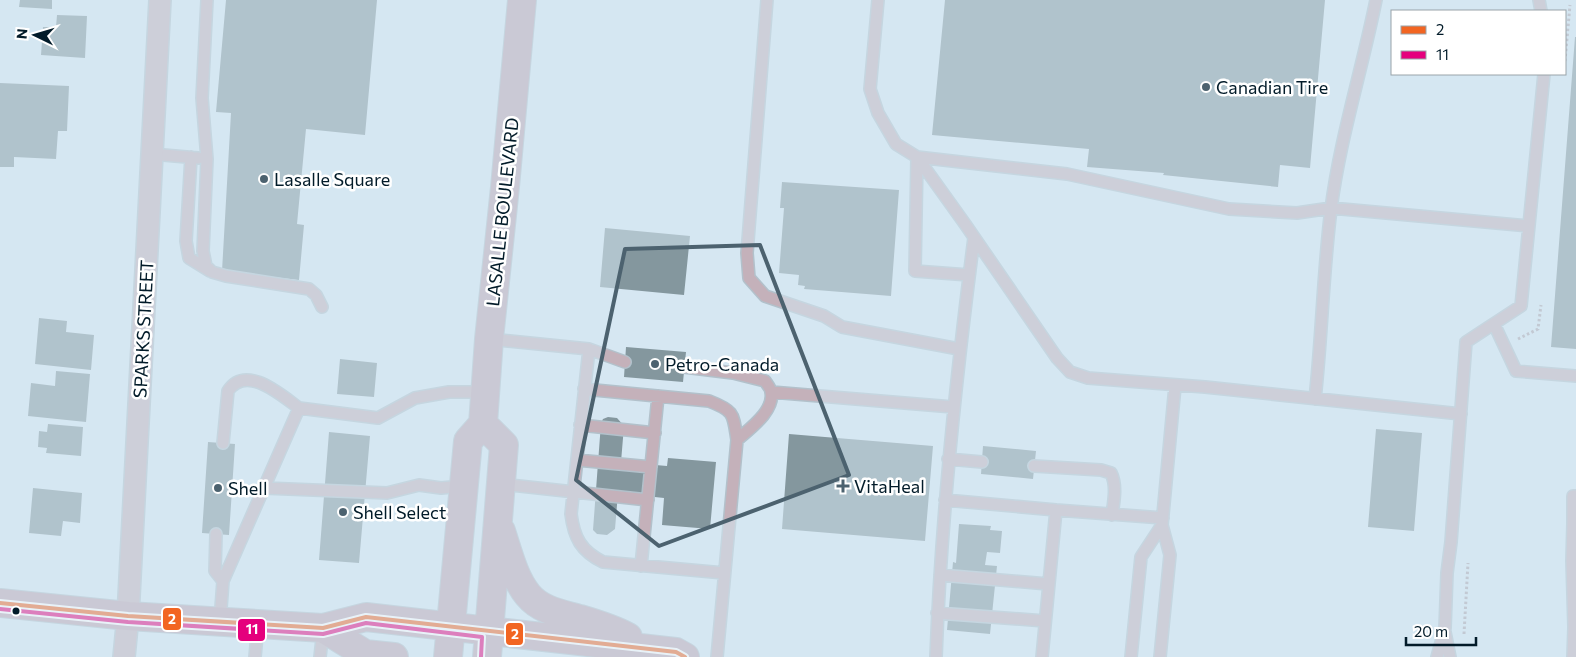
<svg xmlns="http://www.w3.org/2000/svg" width="1576" height="657" viewBox="0 0 1576 657" font-family="Commissioner,sans-serif">
	<style>
		.building { fill: #84979e }
		.lines { fill: none; stroke-linecap: round; stroke-linejoin: round }
		.service-casing { stroke: #b2c1cb; stroke-width: 14 }
		.minor-casing { stroke: #b2c1cb; stroke-width: 24 }
		.secondary-casing { stroke: #b2c1cb; stroke-width: 30 }
		.path { stroke: #aca5ad; stroke-width: 3; stroke-dasharray: 2.5 2.5; stroke-linecap: butt }
		.service { stroke: #c4b1ba; stroke-width: 11 }
		.minor { stroke: #c4b1ba; stroke-width: 21 }
		.secondary { stroke: #bca5b1; stroke-width: 28 }
		.bus-1-casing { stroke: #fff; stroke-width: 8 }
		.bus-2-casing { stroke: #fff; stroke-width: 8 }
		.bus-1 { stroke: #f26522; stroke-width: 4 }
		.bus-2 { stroke: #e5007d; stroke-width: 4 }
		.marked { fill: none; stroke: #4c626f; stroke-width: 4; stroke-linejoin: round }
		.poi-dot { fill: #4c626f; stroke: #fff; stroke-width: 2 }
		.bus-dot { fill: #021b29; stroke: #fff; stroke-width: 2 }
		.labels { text-anchor: middle; dominant-baseline: central; stroke-width: 5; stroke-linejoin: round; paint-order: stroke }
		.poi-label { font-size: 18px; fill: #021b29; stroke: #fff; text-anchor: start }
		.street-label { font-size: 18px; fill: #021b29; stroke: #fff }
		.line-badge { stroke: #fff; stroke-width: 2 }
		.badge-label { font-size: 14px; text-anchor: middle; font-weight: bold; fill: #fff }
	</style>
	<rect width="100%" height="100%" fill="#d6e7f2"/>
	<path class="building" d="M20,0H52V9L19,7Z
		M226,0H377L365,135L306,129L297,224L304,225L299,280L222,271L231,113L216,112Z
		M945,0H1325L1310,168L1280,165L1278,187L1163,175L1164,173L1087,167L1089,149L932,135Z
		M57,15L87,16L85,58L41,55L43,27H56Z
		M1575,37H1576V349L1551,347Z
		M0,83L69,86L67,131H58L56,159L14,157V167H0Z
		M782,182L899,190L891,296L804,289L805,286L798,285L799,275L779,273L784,208H780Z
		M605,228L690,236L684,295L600,287Z
		M39,318L67,321L66,332L94,335L91,370L35,364Z
		M626,347L686,352L683,382L624,377Z
		M340,359L377,363L374,397L337,394Z
		M56,371L90,374L86,422L28,416L31,383L55,386Z
		M608,417L617,418L624,426L621,462L667,466L668,458L716,462L710,529L662,525L664,498L618,493L615,529L607,535L597,534L593,530L601,423L603,419Z
		M48,424L83,427L81,456L46,453L47,448L38,447L39,431L47,432Z
		M1376,429L1422,433L1414,531L1368,527Z
		M329,432L370,436L359,563L319,560Z
		M789,434L933,446L925,541L782,529Z
		M208,442L235,444L229,535L202,533Z
		M983,446L1036,451L1033,479L981,474Z
		M33,488L82,493L80,523L63,521L61,536L29,533Z
		M959,524L991,526L990,530L1002,531L1000,553L987,552L985,565L997,566L990,634L947,630L953,562L956,563Z"/>
	<g class="lines">
		<g class="service-casing">
			<path id="service" d="M207,0L202,98L207,159L203,251L206,266L212,272L226,276L309,289L316,295L322,307
				M767,0L747,253L749,278L765,296L824,316L842,327L959,349
				M878,0L870,89L878,113L896,144L917,157L965,224L1057,358L1070,372L1088,378L1205,387L1461,414
				M1539,0L1541,11
				M152,154L198,158
				M191,157L186,241L189,258L210,271
				M969,275L915,271L917,157L1067,174L1229,209L1297,213L1331,208L1528,226
				M1494,324L1516,371L1576,376
				M489,339L589,349L571,514C574,538 581,551 603,562L724,573
				M589,349L625,362
				M684,367L733,373L765,381C767,384 771,389 771,392C775,411 749,429 737,440
				M584,389L709,401C735,411 733,414 737,440L717,657
				M771,392L953,407
				M1315,399C1322,336 1323,272 1331,209C1340,138 1362,70 1376,0
				M580,425L655,433
				M223,443L228,391C246,363 282,396 299,408
				M948,459L982,462
				M577,460L651,467
				M1034,466L1101,470L1111,473C1117,485 1114,501 1112,515
				M501,484L648,500
				M264,488L387,493L419,485L441,488L463,486
				M945,500L1056,510
				M1573,523V496H1576
				M216,534L215,571L223,581
				M641,566L658,396
				M940,575L1048,584
				M937,613L1045,621
				M220,621L223,581L299,408L378,418L415,398L449,392H485
				M1574,627L1572,561L1573,523L1576,524
				M1445,632L1450,657
				M255,657L258,624
				M320,657L323,630
				M936,657C941,517 956,377 974,238
				M1042,657L1056,510L1163,518
				M1131,657L1141,557L1162,525
				M1160,657L1170,555L1162,525L1175,386
				M1437,657L1445,628L1447,573L1451,542L1466,342L1521,306L1544,74
				M1573,657L1574,627L1576,624"/>
		</g>
		<g class="minor-casing">
			<path id="minor" d="M124,657L128,616L160,0"/>
		</g>
		<g class="secondary-casing">
			<path id="secondary" d="M483,424L504,445L487,657
				M501,531C508,552 514,578 528,595C541,611 563,614 580,619C597,624 613,629 628,637
				M0,603L128,616L323,628L366,617L676,652L685,657
				M323,628L365,654L394,657
				M448,657L468,441L483,424L489,339L505,187L522,0"/>
		</g>
		<path class="path" d="M1565,61L1570,5
			M1518,339L1538,329L1541,305
			M1464,634L1468,563"/>
		<use href="#service" class="service"/>
		<use href="#minor" class="minor"/>
		<use href="#secondary" class="secondary"/>
		<g class="bus-1-casing">
			<path id="bus-1" d="M0,603L128,616L323,628L366,617L676,652L685,657"/>
		</g>
		<g class="bus-2-casing">
			<path id="bus-2" d="M0,609L128,622L323,634L366,623L482,637L481,657"/>
		</g>
		<use href="#bus-1" class="bus-1"/>
		<use href="#bus-2" class="bus-2"/>
	</g>
	<path d="M0 0H1576V657H0ZM760,245L849,475L659,546L576,480L625,249Z" fill="#d6e7f2" fill-opacity=".55" fill-rule="evenodd"/>
	<path class="marked" d="M760,245L849,475L659,546L576,480L625,249Z"/>
	<g class="poi-dot">
		<circle cx="1206" cy="87" r="5"/>
		<circle cx="264" cy="179" r="5"/>
		<circle cx="655" cy="364" r="5"/>
		<path d="M840.5 478.5h5v5h5v5h-5v5h-5v-5h-5v-5h5z"/>
		<circle cx="218" cy="488" r="5"/>
		<circle cx="343" cy="512" r="5"/>
	</g>
	<circle class="bus-dot" cx="16" cy="611" r="4.5"/>
	<g class="labels">
		<g class="poi-label">
			<text x="1216" y="87">Canadian Tire</text>
			<text x="274" y="179">Lasalle Square</text>
			<text x="665" y="364">Petro-Canada</text>
			<text x="854" y="486">VitaHeal</text>
			<text x="228" y="488">Shell</text>
			<text x="353" y="512">Shell Select</text>
		</g>
		<g class="street-label">
			<text transform="translate(502 212) rotate(-84)">LASALLE BOULEVARD</text>
			<text transform="translate(143 329) rotate(-87)">SPARKS STREET</text>
		</g>
	</g>
	<g class="line-badge">
		<rect x="162" y="607" width="20" height="24" rx="5" fill="#f26522"/>
		<rect x="237" y="618" width="29" height="24" rx="5" fill="#e5007d"/>
		<rect x="505" y="622" width="19" height="24" rx="5" fill="#f26522"/>
	</g>
	<g class="badge-label">
		<text x="172" y="624">2</text>
		<text x="252" y="634">11</text>
		<text x="515" y="639">2</text>
	</g>
	<rect x="1391" y="10" width="175" height="65" fill="#ffffff" stroke="#9aa4a9"/>
	<rect x="1401" y="26" width="25" height="8" fill="#f26522" stroke="#9aa4a9"/>
	<text x="1436" y="35" font-size="15" fill="#021b29">2</text>
	<rect x="1401" y="51" width="25" height="8" fill="#e5007d" stroke="#9aa4a9"/>
	<text x="1436" y="60" font-size="15" fill="#021b29">11</text>
	<g transform="translate(35 35) rotate(275)" stroke="#ffffff" stroke-width="4" paint-order="stroke">
	<path d="M0-4L9 19L0 12L-9 19Z" fill="#021b29"/>
	<text y="-8" font-size="14" font-weight="bold" text-anchor="middle" fill="#021b29">N</text>
	</g>
	<path d="M1406 637v8h70v-8" fill="none" stroke="#021b29" stroke-width="2.5"/>
	<text x="1414" y="637" font-size="15" fill="#021b29" stroke="#ffffff" stroke-width="4" paint-order="stroke">20 m</text>
</svg>
